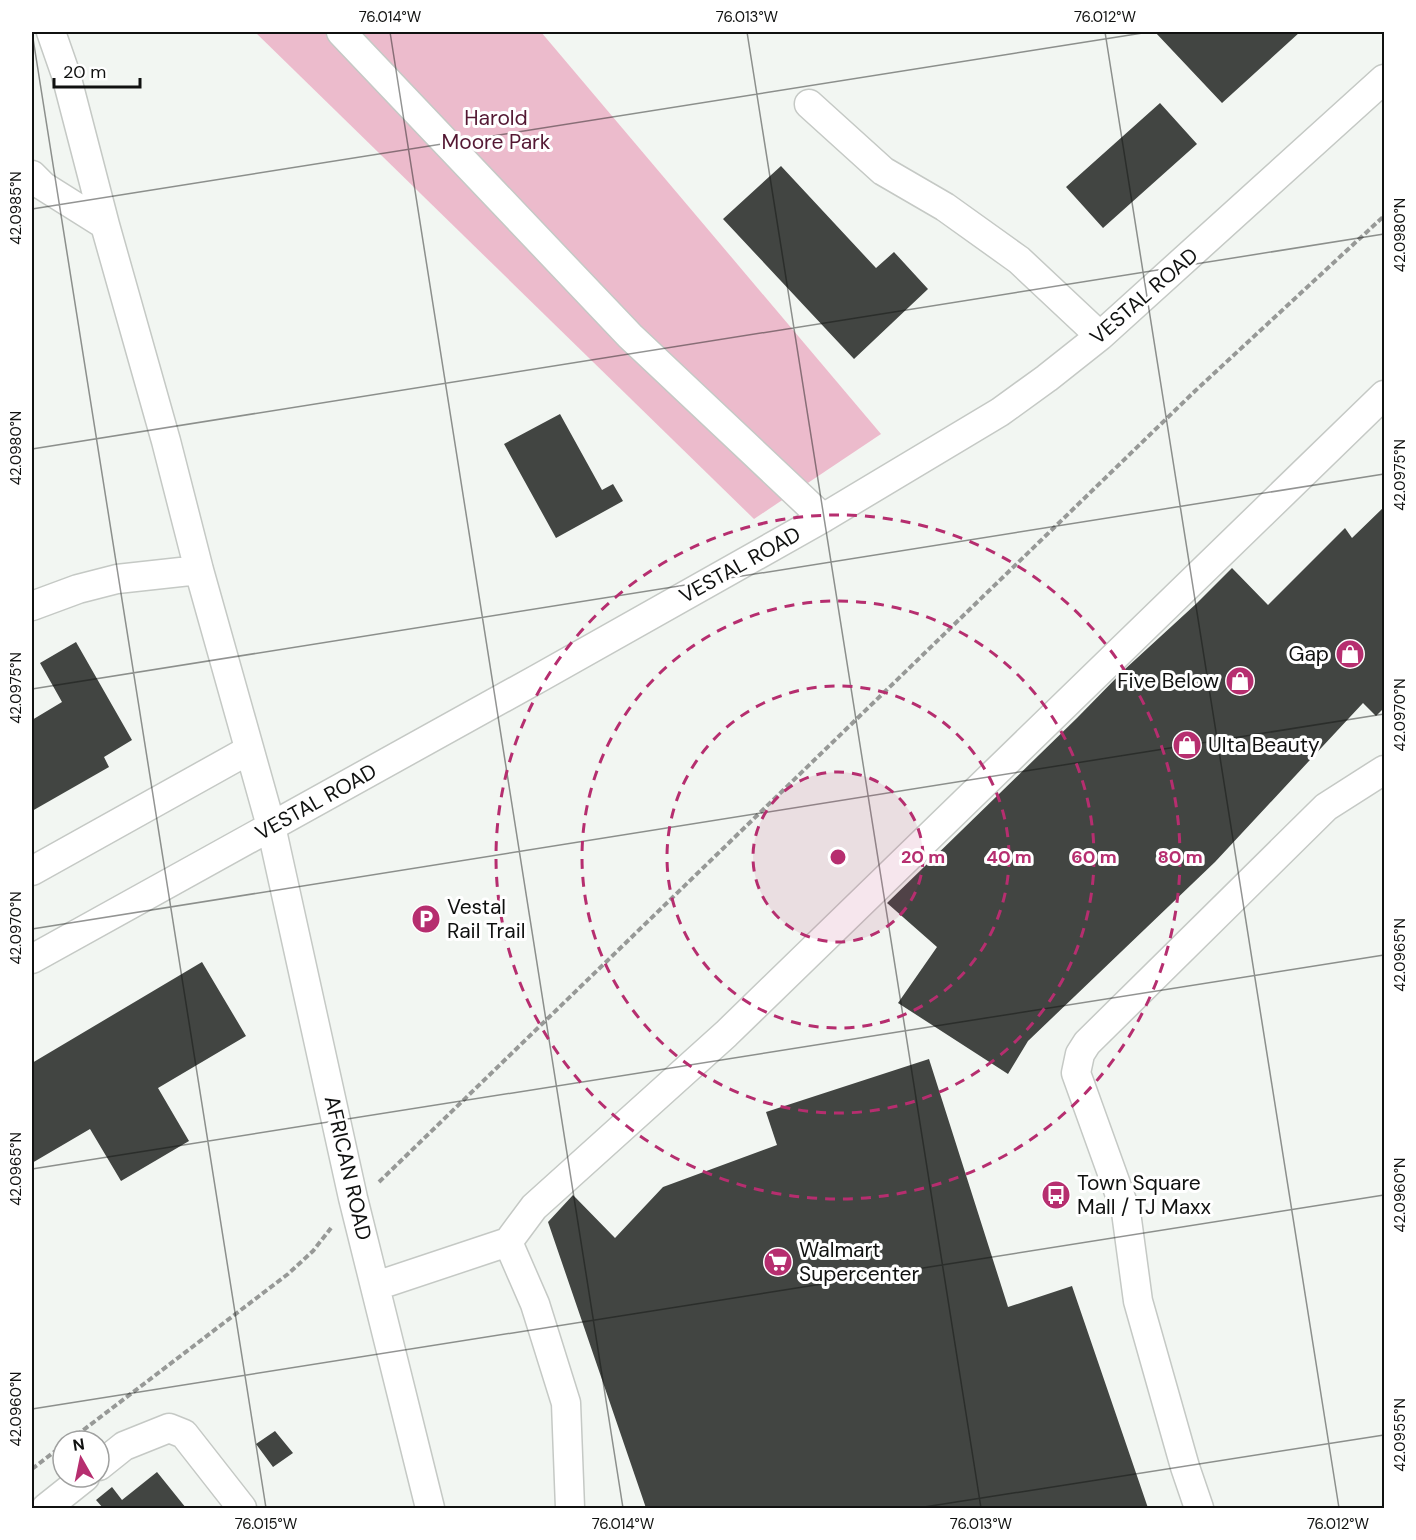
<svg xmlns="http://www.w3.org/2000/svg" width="1416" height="1540" viewBox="0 0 1416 1540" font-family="'DM Sans',sans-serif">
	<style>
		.green { fill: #ecbbcc }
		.building { fill: #424542 }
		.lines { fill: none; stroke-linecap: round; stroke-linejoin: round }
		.minor-casing { stroke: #c5c9c5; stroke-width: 31 }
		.path { stroke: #979997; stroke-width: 4; stroke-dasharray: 6 3; stroke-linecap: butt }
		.minor { stroke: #fff; stroke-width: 28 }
		.ticks { fill: none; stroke: #101110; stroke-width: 1.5; stroke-opacity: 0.45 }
		.ring { fill: none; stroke: #b62e6f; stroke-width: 3; stroke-dasharray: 10 8 }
		.labels { text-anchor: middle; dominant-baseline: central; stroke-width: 6; stroke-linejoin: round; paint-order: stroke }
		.park-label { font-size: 21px; fill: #541833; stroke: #fff }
		.street-label { font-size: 21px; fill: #101110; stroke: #fff }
		.poi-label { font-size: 21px; fill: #101110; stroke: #fff; text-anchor: start }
		.centre { fill: #b62e6f; stroke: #fff; stroke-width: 3 }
		.ring-label { font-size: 18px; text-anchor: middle; font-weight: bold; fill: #b62e6f; stroke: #fff; stroke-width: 6; stroke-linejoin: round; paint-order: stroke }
		.neatline { fill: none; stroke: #101110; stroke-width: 2 }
		.ticks-label { font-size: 15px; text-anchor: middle; fill: #101110 }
	</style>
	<rect width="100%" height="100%" fill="#f2f6f2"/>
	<path class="green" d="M255,32H541L881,434L754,519Z"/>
	<path class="building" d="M1155,32H1300L1222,103Z
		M1160,103L1197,144L1103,228L1066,187Z
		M781,166L876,268L894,252L928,289L854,359L723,219Z
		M560,414L602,490L613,484L623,501L556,538L504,444Z
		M1384,507V708L1376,716L1363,703L1215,862L1028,1041L1008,1074L898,1003L937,947L887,903L1077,718L1124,670L1197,603L1232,568L1268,605L1345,528L1352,538Z
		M76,642L132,740L104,757L109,767L32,811V720L62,702L40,663Z
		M202,962L246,1036L158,1088L189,1141L121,1181L90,1129L32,1163V1063Z
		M929,1059L1008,1307L1072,1286L1148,1508H646L548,1222L573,1195L615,1238L663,1187L777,1145L766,1112Z
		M275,1431L293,1453L273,1467L256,1444Z
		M157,1472L186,1508H103L96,1500L112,1487L122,1500Z"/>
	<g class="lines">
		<g class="minor-casing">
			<path id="minor" d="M51,32L66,75L105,225L166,441L199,570L271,826L353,1198L430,1508
				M341,32L630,336L823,518
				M809,104L883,171L945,207L1019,260L1100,336
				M32,175L43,186L105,225
				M32,606L78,589L117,579L199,570
				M32,871L249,750
				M32,959L539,678L823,518L1000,412L1047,378L1100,336L1384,79
				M508,1242L535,1304L566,1403L570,1508
				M376,1286L508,1242L534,1207L726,1034L1384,395
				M99,1466L124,1446L169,1428L184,1434L242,1508
				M46,1508L85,1477
				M1199,1508L1185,1467L1138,1301L1126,1212L1076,1073L1080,1054L1087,1043L1326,807L1384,770"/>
		</g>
		<path class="path" d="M379,1182L1195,391L1384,216
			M69,1441L288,1274L313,1251L331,1228
			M32,1469L63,1445"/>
		<use href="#minor" class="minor"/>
	</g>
	<path class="ticks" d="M32,32L266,1508M390,32L623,1508M747,32L981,1508M1105,32L1339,1508M32,209L1149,32M32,449L1384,234M32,689L1384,474M32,929L1384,714M32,1169L1384,955M32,1409L1384,1195M918,1508L1384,1435"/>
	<circle cx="838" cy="857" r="85" fill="#b62e6f" fill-opacity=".12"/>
	<g class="ring">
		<circle cx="838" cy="857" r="85"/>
		<circle cx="838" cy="857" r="171"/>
		<circle cx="838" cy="857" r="256"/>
		<circle cx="838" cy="857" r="342"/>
	</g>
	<defs>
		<g id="shop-disc" transform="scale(1.5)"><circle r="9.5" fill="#b62e6f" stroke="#fff"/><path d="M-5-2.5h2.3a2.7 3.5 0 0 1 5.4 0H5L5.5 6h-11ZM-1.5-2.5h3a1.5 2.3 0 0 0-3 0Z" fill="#fff"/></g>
		<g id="parking-disc" transform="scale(1.5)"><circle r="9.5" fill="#b62e6f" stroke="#fff"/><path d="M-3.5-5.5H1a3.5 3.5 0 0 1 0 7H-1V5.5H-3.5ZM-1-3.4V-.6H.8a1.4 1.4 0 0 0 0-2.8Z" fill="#fff"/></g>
		<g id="bus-disc" transform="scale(1.5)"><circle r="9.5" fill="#b62e6f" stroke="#fff"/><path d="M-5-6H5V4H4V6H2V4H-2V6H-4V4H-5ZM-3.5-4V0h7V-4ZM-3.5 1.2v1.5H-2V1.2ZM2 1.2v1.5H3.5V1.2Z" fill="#fff"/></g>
		<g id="supermarket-disc" transform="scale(1.5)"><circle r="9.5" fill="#b62e6f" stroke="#fff"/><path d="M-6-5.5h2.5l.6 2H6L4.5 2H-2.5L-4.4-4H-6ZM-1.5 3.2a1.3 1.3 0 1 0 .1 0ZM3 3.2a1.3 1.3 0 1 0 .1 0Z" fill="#fff"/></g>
	</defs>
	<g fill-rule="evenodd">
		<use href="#shop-disc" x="1350" y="654"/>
		<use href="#shop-disc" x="1240" y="681"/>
		<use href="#shop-disc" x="1187" y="745"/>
		<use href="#parking-disc" x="426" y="919"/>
		<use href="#bus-disc" x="1056" y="1195"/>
		<use href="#supermarket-disc" x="778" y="1262"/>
	</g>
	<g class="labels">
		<g class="park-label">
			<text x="496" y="118">Harold<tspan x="496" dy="24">Moore Park</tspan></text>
		</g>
		<g class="street-label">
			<text transform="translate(1144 296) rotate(-41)">VESTAL ROAD</text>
			<text transform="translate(740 565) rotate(-29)">VESTAL ROAD</text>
			<text transform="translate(316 802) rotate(-29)">VESTAL ROAD</text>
			<text transform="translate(348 1168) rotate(77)">AFRICAN ROAD</text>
		</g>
		<g class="poi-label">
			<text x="1329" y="654" text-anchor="end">Gap</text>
			<text x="1219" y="681" text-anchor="end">Five Below</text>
			<text x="1208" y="745">Ulta Beauty</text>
			<text x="447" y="907">Vestal<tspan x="447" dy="24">Rail Trail</tspan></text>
			<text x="1077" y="1183">Town Square<tspan x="1077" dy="24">Mall / TJ Maxx</tspan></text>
			<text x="799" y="1250">Walmart<tspan x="799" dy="24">Supercenter</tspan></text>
		</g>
	</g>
	<circle cx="838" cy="857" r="9" class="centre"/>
	<g class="ring-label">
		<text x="923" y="863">20 m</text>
		<text x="1009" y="863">40 m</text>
		<text x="1094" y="863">60 m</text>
		<text x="1180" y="863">80 m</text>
	</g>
	<rect width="1416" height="1540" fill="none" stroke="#ffffff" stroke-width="66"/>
	<g transform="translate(81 1459) rotate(351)"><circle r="28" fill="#ffffff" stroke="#9fa09f" stroke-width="1.5"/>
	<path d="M0-4.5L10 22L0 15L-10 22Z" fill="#b62e6f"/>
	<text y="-9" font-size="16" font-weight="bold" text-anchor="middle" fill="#101110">N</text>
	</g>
	<path d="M54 78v9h86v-9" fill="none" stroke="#101110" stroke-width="3"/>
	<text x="63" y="78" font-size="18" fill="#101110" stroke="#ffffff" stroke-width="4.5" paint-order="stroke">20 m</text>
	<rect x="33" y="33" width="1350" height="1474" class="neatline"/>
	<g class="ticks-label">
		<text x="390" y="22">76.014°W</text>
		<text x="747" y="22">76.013°W</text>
		<text x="1105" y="22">76.012°W</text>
		<text transform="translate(16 208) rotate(-90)" y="5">42.0985°N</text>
		<text transform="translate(1400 235) rotate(-90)" y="5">42.0980°N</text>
		<text transform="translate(16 448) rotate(-90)" y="5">42.0980°N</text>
		<text transform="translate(1400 475) rotate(-90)" y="5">42.0975°N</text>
		<text transform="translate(16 688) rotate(-90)" y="5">42.0975°N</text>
		<text transform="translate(1400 715) rotate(-90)" y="5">42.0970°N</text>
		<text transform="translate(16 928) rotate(-90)" y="5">42.0970°N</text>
		<text transform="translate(1400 955) rotate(-90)" y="5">42.0965°N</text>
		<text transform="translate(16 1169) rotate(-90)" y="5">42.0965°N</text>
		<text transform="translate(1400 1195) rotate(-90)" y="5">42.0960°N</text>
		<text transform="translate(16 1409) rotate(-90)" y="5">42.0960°N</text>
		<text transform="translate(1400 1435) rotate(-90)" y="5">42.0955°N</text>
		<text x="266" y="1529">76.015°W</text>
		<text x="623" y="1529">76.014°W</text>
		<text x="981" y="1529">76.013°W</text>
		<text x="1338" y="1529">76.012°W</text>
	</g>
</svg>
